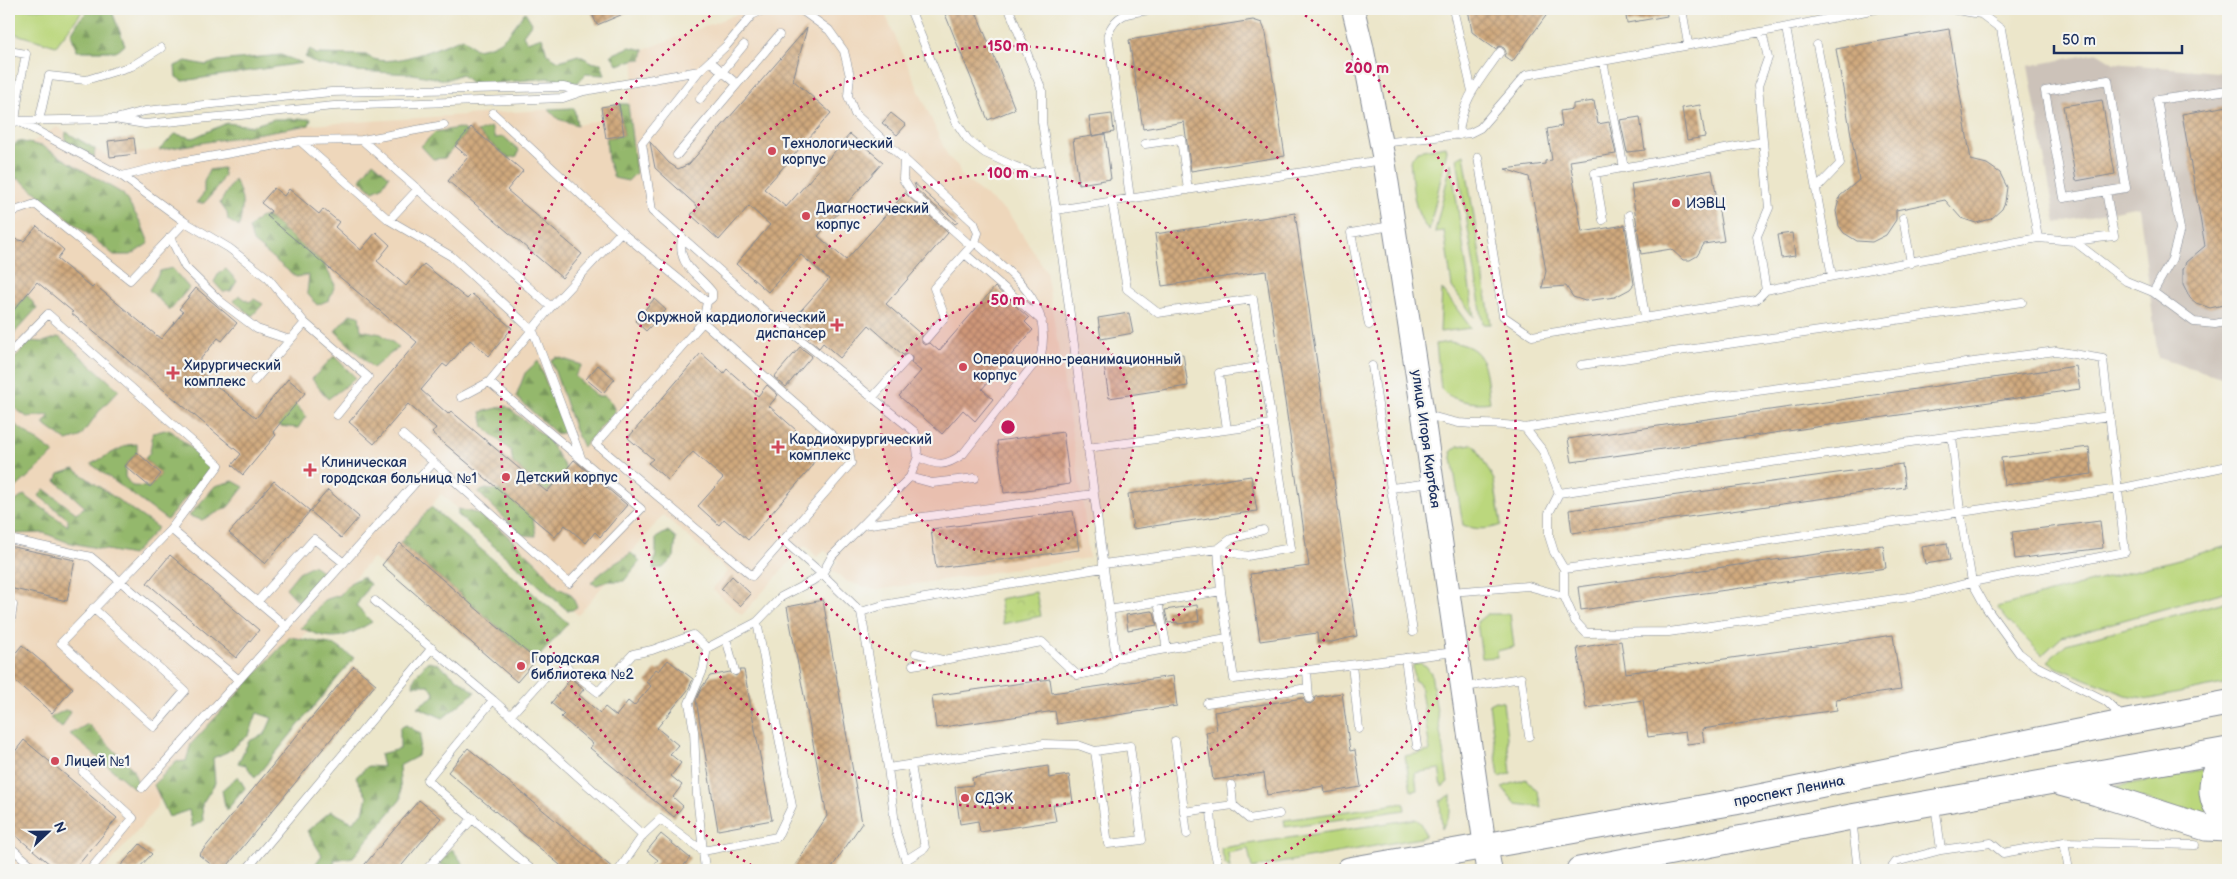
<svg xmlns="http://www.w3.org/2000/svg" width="2237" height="879" viewBox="0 0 2237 879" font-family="'Balsamiq Sans',sans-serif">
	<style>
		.built { fill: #eed7bb }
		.industrial { fill: #ccc2b9 }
		.grass { fill: #bbd77d; stroke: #6b836e }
		.forest { fill: url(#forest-firs); stroke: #587465 }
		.park { fill: url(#park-crowns); stroke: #6b836e }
		.building { fill: url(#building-cross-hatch) }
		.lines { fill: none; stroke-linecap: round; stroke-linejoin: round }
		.lane-casing { stroke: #848a94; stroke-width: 9 }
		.secondary-casing { stroke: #848a94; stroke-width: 24 }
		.primary-casing { stroke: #848a94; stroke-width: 27 }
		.lane { stroke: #fff; stroke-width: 8 }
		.secondary { stroke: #fff; stroke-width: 22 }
		.primary { stroke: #fff; stroke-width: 25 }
		.ring { fill: none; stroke: #c2185b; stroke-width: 2.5; stroke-dasharray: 2.5 5 }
		.poi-dot { fill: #d1495b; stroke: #f6f6f2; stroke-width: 2 }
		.labels { text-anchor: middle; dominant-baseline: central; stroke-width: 4.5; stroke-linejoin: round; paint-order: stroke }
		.poi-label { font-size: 14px; fill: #1b2f5e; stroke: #f6f6f2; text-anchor: start }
		.street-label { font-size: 14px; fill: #1b2f5e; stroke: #f6f6f2 }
		.centre { fill: #c2185b; stroke: #f6f6f2; stroke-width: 2.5 }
		.ring-label { font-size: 15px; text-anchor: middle; font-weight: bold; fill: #c2185b; stroke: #f6f6f2; stroke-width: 4.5; stroke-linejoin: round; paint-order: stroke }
	</style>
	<defs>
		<pattern id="forest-firs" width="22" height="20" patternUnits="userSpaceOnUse" patternTransform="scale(1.25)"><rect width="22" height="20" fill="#94b86c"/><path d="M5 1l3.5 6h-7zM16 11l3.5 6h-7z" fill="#78965c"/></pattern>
		<pattern id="park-crowns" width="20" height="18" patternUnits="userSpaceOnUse" patternTransform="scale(1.25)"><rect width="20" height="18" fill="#bbd77d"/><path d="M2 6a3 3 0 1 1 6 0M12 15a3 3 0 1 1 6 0" fill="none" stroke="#a0b96e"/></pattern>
		<pattern id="building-cross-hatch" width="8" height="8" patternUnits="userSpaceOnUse" patternTransform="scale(1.25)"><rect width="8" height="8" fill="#d0a97d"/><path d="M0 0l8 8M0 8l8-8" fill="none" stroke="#a88a6a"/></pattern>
	</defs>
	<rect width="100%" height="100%" fill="#f6f6f2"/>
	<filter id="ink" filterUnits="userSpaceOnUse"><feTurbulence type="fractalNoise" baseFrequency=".02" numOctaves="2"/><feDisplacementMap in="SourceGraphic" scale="10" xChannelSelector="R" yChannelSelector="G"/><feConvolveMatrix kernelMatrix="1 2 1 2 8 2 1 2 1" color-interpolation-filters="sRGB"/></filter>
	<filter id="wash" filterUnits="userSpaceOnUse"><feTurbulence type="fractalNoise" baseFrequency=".0096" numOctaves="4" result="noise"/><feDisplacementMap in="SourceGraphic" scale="20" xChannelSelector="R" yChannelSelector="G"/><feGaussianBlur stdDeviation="1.12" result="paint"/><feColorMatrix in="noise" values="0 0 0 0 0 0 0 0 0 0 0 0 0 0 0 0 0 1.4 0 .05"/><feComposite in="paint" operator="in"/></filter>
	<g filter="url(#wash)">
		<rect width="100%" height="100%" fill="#ece6ca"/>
		<path class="built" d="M750,9H883L948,157L958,166L961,176L1009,214L1046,271L1082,496L1089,558L876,590L848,582L831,570L838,561L824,550L817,557L805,545L742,615L712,589L728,571L663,515L578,615L441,494L382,565L372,558L158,802L156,808L104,870H9V166L24,147L57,127L110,157L309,125L574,108L578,125L603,119L601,107L628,104L634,73L633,52L644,50Z"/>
		<path class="industrial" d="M2098,53L2114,63L2228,73V379L2158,358L2139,206L2056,223L2028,66Z"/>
		<path class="grass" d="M9,9H84L56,46L9,32Z
			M1446,146L1447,151L1429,231C1412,211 1413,185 1410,161L1417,151Z
			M1464,154L1491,324H1483L1457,158Z
			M1451,163L1474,317L1452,287L1444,231L1435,232Z
			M1442,289L1471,328L1440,332Z
			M1449,342C1489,346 1484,368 1490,402C1477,405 1450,401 1441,389L1436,344Z
			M1472,444L1476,447L1494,480L1501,525C1488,530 1475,530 1463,525L1451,452L1458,446Z
			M2228,546V591L2062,637L2042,655L2009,622L1997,607Z
			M2228,601V683L2150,699L2126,695L2058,668L2048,661L2066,644Z
			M1487,614H1510L1514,647L1497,651V657L1482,658L1477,622Z
			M1420,663L1426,666L1431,673L1448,782L1442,787L1439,769L1415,773L1417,790L1411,791L1405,756L1430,751L1420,684L1414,680L1413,665Z
			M1495,701L1503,702L1511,773L1499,777L1489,704Z
			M2206,769L2220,823L2108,788Z
			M1526,779L1538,792L1541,807L1516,804L1502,787Z
			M1451,795V811L1442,829L1440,801Z
			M1404,803L1405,810L1285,827L1284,820Z
			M1415,819C1423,822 1424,829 1425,836L1420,838L1252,868L1248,849L1228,853L1230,868L1225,864L1221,848Z"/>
		<path class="forest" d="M90,9H111L125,45L118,51H77L71,34L80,19Z
			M525,12L532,23L523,35L527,42L542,37L547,54L559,61L578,55L594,63H601L605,75L586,74L577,83L549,78L474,85L461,74L446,80L413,74L355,71L317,64L305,57L310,49L316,54L366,55C386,72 441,46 463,38L475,49C504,46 508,34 525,12Z
			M630,47L644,50L642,59L633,60L618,65L611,55Z
			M281,55L302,63L183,81L176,77L175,66L186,61L206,65L218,61Z
			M619,104H628L636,173L628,181L614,178L608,160L606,138L624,135Z
			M574,108L577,125L558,119L548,109Z
			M274,119H311L309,125L159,150L175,134L193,138L227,123L251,126Z
			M491,127L495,138L504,137L519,150L517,156L509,158L477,132Z
			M459,128L467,131L445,158L433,159L421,146L435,132Z
			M66,132L95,149L94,157L65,141Z
			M18,141L42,146L123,194L141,223L149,243L131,255H114L18,178L9,186V151Z
			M373,162L389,176L382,187L373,191L360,179Z
			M223,168L224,175L215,191L204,203H196L204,193V182L209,170Z
			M234,180C245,198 243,207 239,227L228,220L227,213L220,203Z
			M267,216L324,264L335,285L329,300L317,305L307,293L309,275L296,277L253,242L249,228L259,218Z
			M172,268L189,288L170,310L149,290L160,271Z
			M226,269L237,281L231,291L223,292L214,282L219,273Z
			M27,295L37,308L9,339V316Z
			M239,295L249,302L254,299L263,304L252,316L234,301Z
			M350,314L359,316L361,330L381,334L399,347L373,368L335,331Z
			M59,337L119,390L101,409L80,437L67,441L43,424L50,415L27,417L9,404V365L30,341L43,342Z
			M334,356L356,378L328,399L312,379Z
			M557,357L582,365L575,376L597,396H605L612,403L615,412L583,447L575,430L551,360Z
			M538,361L565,432L557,434L516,397L525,373Z
			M295,404L306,416L298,428L279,426V416Z
			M506,406L547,438L566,469L547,492L513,463L511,451L484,427L481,412Z
			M9,420L54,453L9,494Z
			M169,429L212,466L167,520L91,464L127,445L137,444V452L125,466V477L132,486L150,487L161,474L145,459L150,452L153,433Z
			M74,469L158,528L132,555L67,542L44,533L9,534V506L24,495L68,526V519L39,496L44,489L76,513L85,507L56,481L59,474Z
			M233,481L244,487L228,507L202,520L189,516L215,486Z
			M486,489L500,491L533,518L536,536L522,535L478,492Z
			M431,507L568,623L536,660L400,543Z
			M458,509L476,513L501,530L537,563L558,588L571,594L577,607L572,610H567L458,515Z
			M668,531L676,538L674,557L663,568L653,569L656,553V538Z
			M631,553L640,561L624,581H608L597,585L591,583C601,570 617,563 631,553Z
			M313,565L325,574L299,602L286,588L299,572Z
			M362,577L370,584L356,606L372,622C343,639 333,642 301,628L324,600L340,595L350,583Z
			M290,637L335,645L354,658L255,778L246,765L238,763L249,741L265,734L272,718L257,713L249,735L227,752L213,758L215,783L202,804L203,821L192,827L189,810L169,817L154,785L175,762L186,761L191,744Z
			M427,662L438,664L475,692L443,718L417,707L435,695L429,685H413L415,677Z
			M65,710L71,712L62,728L50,718Z
			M88,724L132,768L138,783L135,789L70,734Z
			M406,725L421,734L418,756L399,766L401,799L353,857L334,860L335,870H311L322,855L307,831L331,811L352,822L363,813L367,797L356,777L368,766L383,767L380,754L400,749V728Z
			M238,776L245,788L226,811L222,790Z
			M452,849L464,865L454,869L439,864Z"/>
		<path class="park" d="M1036,592L1041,616L1003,624L999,599Z"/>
		<g id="blocks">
			<path class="building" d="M590,9H635L597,25Z
				M943,9H975L1015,109L988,120Z
				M1468,9H1551L1512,62L1504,56L1506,52L1504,48L1500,46L1495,49L1472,32Z
				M1625,9H1666L1667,16L1627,23Z
				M1253,20L1262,23L1266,33L1285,156L1191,171L1184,122L1143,129L1129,40Z
				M807,28L793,80L831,113L764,189L786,207L850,134L883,162L818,236L846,260L905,193L948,233L886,304L922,335V343L925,345L930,343L939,351L995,287L1029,318L1025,322L1033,330L982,389L993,399L975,421L963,410L942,434L899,396L921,371L911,363L912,358L910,355H903L869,325L840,358L823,343L819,348L808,338L812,334L794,318L829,279L801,255L768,292L736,264L770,225L749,206L719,240L691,215L698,207L655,168L650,142L669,163L678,169L689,164Z
				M1949,29L1971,160L1987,164L2000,173L2007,187L2005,202L2002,209L1991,219L1976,223L1961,218L1945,200L1896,210V220L1886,235L1872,242L1857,241L1844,233L1839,226L1836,211L1840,196L1859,180L1836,49Z
				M2102,100L2115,174L2076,181L2063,106Z
				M1594,101L1598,124L1609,122L1616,154L1570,161L1582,232L1625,225L1634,284L1630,289L1615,297L1585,301L1573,297L1566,286L1542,288L1546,271L1529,177L1505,169L1545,164V161L1552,160L1547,129L1562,126L1560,111L1573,109V104Z
				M619,104L624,135L606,138L601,107Z
				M1700,105L1705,137L1687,140L1682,108Z
				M2228,106V304L2210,308L2196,303L2190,298L2183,284V269L2186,262L2205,246L2182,114Z
				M891,113L906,125L897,135L882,123Z
				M1112,114L1114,132L1092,136L1089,117Z
				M1640,117L1645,150L1627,152L1620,120Z
				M471,127L523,171L507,190L582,254L562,278L448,181L468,157L455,146Z
				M1105,134L1111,179L1079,184L1073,139Z
				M134,138L136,154L110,157L108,141Z
				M1712,170L1724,241L1704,244L1697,256L1690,260H1683L1671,249L1641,254L1631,184Z
				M914,183L958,222L955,224L916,189Z
				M274,188L284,196L289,189L319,214L323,209L339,222L335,227L361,250L376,232L390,245L377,261L406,286L424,264L467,299L472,294L512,328L489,356L470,340L447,367L443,364L421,390L448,414L451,411L547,492L574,460L627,505L600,537L595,532L586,543L565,525L555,537L432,433L436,428L408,404L374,444L349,422L417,342L267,216L271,211L261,203Z
				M1295,213L1357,636L1332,642H1318L1317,633L1260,641L1250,574L1309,566L1266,271L1162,286L1155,234Z
				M37,226L64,250L57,259L92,288L95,285L161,339L183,312L179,309L196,288L237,323L222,341L218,338L194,367L256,418L288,379L305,393L273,432L276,435L243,475L232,465L241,454L71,313L73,312L37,282L9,316V238L24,241Z
				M1792,233L1795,256L1781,258L1777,235Z
				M654,299L666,310L646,331L635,321Z
				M1129,313L1133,333L1101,339L1098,318Z
				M800,347L812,356L786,387L774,377Z
				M701,353L724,373L727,369L758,396L767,385L778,395L769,406L796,430L793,434L810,448L815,458L811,468L748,540L724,519L719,525L698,506L723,478L693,452L668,480L648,463L653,459L628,438Z
				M1183,354L1188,386L1109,398L1104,366Z
				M598,365L615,379L603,393L586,379Z
				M2076,366L2080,389L1572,462L1568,439Z
				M1063,432L1070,484L1004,493L997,441Z
				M2089,447L2092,474L2004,485L2001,458Z
				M137,452L161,474L150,487L125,466Z
				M1902,464L1905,487L1572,533L1569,510Z
				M1251,476L1257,511L1133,529L1128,494Z
				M274,481L310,511L265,564L229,533Z
				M328,490L359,517L341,538L310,511Z
				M1073,511L1079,550L936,568L931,529Z
				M2100,521L2103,548L2015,559L2012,532Z
				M400,543L536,660L517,682L382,565Z
				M1947,543L1950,560L1925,564L1922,547Z
				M1883,545L1886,568L1581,610L1578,587Z
				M9,546L75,560L67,601L9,588Z
				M170,555L259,630L236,658L147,583Z
				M732,576L751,594L740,606L721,589Z
				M823,600L862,823L830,870H792L827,816L787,607Z
				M1197,605L1199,621L1178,624L1177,622L1168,623L1165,610Z
				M1151,611L1154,612L1157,625L1128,630L1126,615Z
				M1893,635L1901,690L1836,699L1837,710L1702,729L1704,742L1687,744L1685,732L1648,737L1643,700L1586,708L1577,648L1621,641L1626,673Z
				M22,645L73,688L52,713L9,676V661Z
				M668,660L693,679L688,690L657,728L678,745L670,754L681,763L671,776L682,785L673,797L683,806L674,817L590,748L593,744L561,717L564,714L551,703L571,678L584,689L579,695L600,713L605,707L616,716L628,701L634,706L651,686L646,682L656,669L659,671Z
				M354,666L376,684L224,870H218L199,855Z
				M740,670H744L772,820L718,830L696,700L702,687L710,676L730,672L736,676Z
				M1173,676L1177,706L1057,724L1055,711L936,728L932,696L1050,679L1052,693Z
				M1342,693L1350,751L1355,750L1361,787L1325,793L1324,786L1267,795L1264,773L1213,780L1206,732L1217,730L1214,712L1303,698L1306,703L1310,704L1314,701L1315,697Z
				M24,740L117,818L74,870H57L9,830V759Z
				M468,748L614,869L613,870H566L448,772Z
				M1048,766L1049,778L1069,775L1073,802L1053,805L1056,821L980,832L978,821L960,824L955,787L973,785L972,778Z
				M419,800L441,818L398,870H360Z
				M661,834L690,858L680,870H650L658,860L647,851Z
				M140,844L152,854L137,870H117Z"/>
		</g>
	</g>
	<g filter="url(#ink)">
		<use href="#blocks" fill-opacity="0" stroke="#848a94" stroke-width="1"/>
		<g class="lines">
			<g class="lane-casing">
				<path id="lane" d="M800,9L829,30L844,51L850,76L848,96L855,114L974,223L978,233L975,242L934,288L945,317L926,339
					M910,9L956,122L968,140L985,153L1014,166L1032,173L1049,170
					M1009,9L1042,90V122L1056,210L1116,658
					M1453,9L1472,91
					M1682,9L1688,44
					M1950,9L1981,14L2001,29L2038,238
					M1786,28L1832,276
					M1762,32L1768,58L1758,86L1769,208L1757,236L1766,290
					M9,51L26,54L19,90L9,89
					M1603,61L1624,168
					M711,62L737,84
					M2108,80L2126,188L2064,198L2045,91Z
					M700,99L744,45
					M493,113L621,232L707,302L703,322L849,450L851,463L752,576L596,444L703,322
					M119,118L145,111L331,92L563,87L582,91
					M9,121L114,119L145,124L334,106L563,98L584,91L699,71
					M39,121L49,76L86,80L132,66L161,48
					M15,122L19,90
					M20,122L122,176L185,222L229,248L268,278L305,323L368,377L337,415
					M1459,135C1461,100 1480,80 1500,52
					M362,140L444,125
					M300,141L389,220L451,256L533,331L581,458
					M1382,143L1470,133L1480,128L1526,75L1772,30L1876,9
					M1145,144L1181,139L1188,190
					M677,155L779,35
					M1478,157L1503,316L1532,336L1756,300L1766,290L1818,279L2038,238L2074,241L2114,236L2106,191
					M904,158L903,179L912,193L971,246
					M122,176L174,163L300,141L362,140L551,307
					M1816,189L1840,164L1817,45
					M1130,198L1108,34C1118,9 1134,13 1158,9
					M1056,210L1382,160
					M9,213L35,204L130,280L185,222
					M1629,215L1645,317
					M1903,218L1911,263
					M389,220L418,189
					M1603,220L1595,173L1763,142
					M170,237L185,267L220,301L257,329L290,340
					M682,237C677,267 696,271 712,292V298L707,302
					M2074,241L2126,281L2153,292L2194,322L2215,324L2228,321
					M965,254L1042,321
					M2153,292L2172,259L2180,229L2157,100L2228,90
					M1369,325L1351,233L1391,226
					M9,354L48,314L219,465L171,529L61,643L154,727L185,691L93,608
					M1581,365L2022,302
					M1372,366L1413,632
					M254,381L305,323
					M461,397L489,382L551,307L621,232
					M872,398L907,359
					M1425,415C1436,417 1448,421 1459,423C1482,425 1503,423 1525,428L1697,399L2056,351L2103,359L2125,552L1972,582L1922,595L1669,632L1586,633L1575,621L1564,596V569L1554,552L1549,536V513L1559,493L1543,451L1525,428
					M1227,429L1219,373L1264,366
					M403,435L569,583L641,509L489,382
					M1952,436L1960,512L1972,582L1987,609L2019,653L2036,666L2106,701L2124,719
					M1087,448L1271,424
					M918,457C938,466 945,467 963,454L1041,355C1053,299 1011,275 975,242
					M910,477L932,483L975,478
					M1391,488L1431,483
					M1559,493L1952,436L2110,416
					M863,525L1093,494
					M171,529L287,627
					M9,539L91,557L239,680
					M783,540L822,574L861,612L888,768L896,832L909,870
					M1218,549L1221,591L1234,679L1455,652
					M1218,549L1231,539L1263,530
					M1103,564L1218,549L1247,556L1291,548L1253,299L1158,313L1127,289L1112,201
					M1564,569L1717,548L2118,489L2228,466
					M1450,592L1528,586L1564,596
					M375,601L493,700L643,835
					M257,602L314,539L344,563
					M1158,602L1167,649
					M1109,610L1221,591
					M861,612L883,605L1103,568
					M9,633L13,605
					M726,638L735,671
					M916,653L943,660L1042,642L1077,675L1103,670L1116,658L1227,638
					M1405,658L1417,746
					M913,665L939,661
					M1352,665L1359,729
					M1307,671L1309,698
					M1465,687L1521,678L1529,736
					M493,700L427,780L532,870
					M1207,703L1308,688
					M510,716L545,677L566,667L598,692L633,654L652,650L693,635L707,648
					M1175,741L1187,834
					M888,768L1044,744L1078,745L1095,751L1130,746L1142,840L1108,844L1095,751
					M83,772L133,818L90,870
					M1231,785L1233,805
					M142,788L433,463
					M1935,804L1941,850L1991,843L2003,853L2064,842L2069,870
					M1211,809L1213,844L1219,870
					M1184,812L1233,805L1249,819L1279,814
					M1852,819L1858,870
					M2064,842L2195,845
					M9,846L37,870
					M906,860L925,848L911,765
					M246,870L432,648
					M426,870L473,818
					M619,870L643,835L660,819L703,851L777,837L792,806L757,622
					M705,870L697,795L694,731L689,703L703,670L707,648L757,622L781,597L812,581L822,574L832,556L910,477L918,457L915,432L769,314L652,211L642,143L699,71L727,45L752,15L765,9
					M1890,870L1896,862L1941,850"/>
			</g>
			<g class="secondary-casing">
				<path id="secondary" d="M1353,9L1362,46L1384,160L1423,415L1485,847"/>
			</g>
			<g class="primary-casing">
				<path id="primary" d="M2228,758C2225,760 2221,763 2219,766C2208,781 2209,809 2228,816
					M2060,783L2097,793L2206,828L2228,829
					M1485,847L1489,870
					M1349,870L1735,802L2127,722L2228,703
					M1579,870L1851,817L2228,750"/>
			</g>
			<use href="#lane" class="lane"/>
			<use href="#secondary" class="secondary"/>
			<use href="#primary" class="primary"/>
		</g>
	</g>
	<circle cx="1008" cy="427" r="127" fill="#c2185b" fill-opacity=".12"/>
	<g class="ring">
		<circle cx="1008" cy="427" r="127"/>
		<circle cx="1008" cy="427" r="254"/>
		<circle cx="1008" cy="427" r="381"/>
		<path d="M758 869A508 508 0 0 1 717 11M1299 11A508 508 0 0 1 1258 869"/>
	</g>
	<g class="poi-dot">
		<circle cx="772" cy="151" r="5"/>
		<circle cx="1676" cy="203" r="5"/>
		<circle cx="806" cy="216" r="5"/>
		<path d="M834.5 317.5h5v5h5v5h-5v5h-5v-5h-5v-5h5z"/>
		<circle cx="963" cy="367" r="5"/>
		<path d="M170.5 365.5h5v5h5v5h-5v5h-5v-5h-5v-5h5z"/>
		<path d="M775.5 439.5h5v5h5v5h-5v5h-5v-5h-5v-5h5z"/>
		<path d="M307.5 462.5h5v5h5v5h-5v5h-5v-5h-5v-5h5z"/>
		<circle cx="506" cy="477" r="5"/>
		<circle cx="521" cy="666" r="5"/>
		<circle cx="55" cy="761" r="5"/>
		<circle cx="965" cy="798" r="5"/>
	</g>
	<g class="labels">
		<g class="poi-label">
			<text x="782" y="143">Технологический<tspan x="782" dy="16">корпус</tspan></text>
			<text x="1686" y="203">ИЭВЦ</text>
			<text x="816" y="208">Диагностический<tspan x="816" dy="16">корпус</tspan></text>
			<text x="826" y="317" text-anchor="end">Окружной кардиологический<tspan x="826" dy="16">диспансер</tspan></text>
			<text x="973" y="359">Операционно-реанимационный<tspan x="973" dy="16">корпус</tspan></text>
			<text x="184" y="365">Хирургический<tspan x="184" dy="16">комплекс</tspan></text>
			<text x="789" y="439">Кардиохирургический<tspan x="789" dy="16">комплекс</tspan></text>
			<text x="321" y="462">Клиническая<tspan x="321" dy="16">городская больница №1</tspan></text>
			<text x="516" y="477">Детский корпус</text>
			<text x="531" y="658">Городская<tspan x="531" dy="16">библиотека №2</tspan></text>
			<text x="65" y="761">Лицей №1</text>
			<text x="975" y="798">СДЭК</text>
		</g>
		<g class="street-label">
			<text transform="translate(1426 439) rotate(82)">улица Игоря Киртбая</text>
			<text transform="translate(1789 791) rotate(-11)">проспект Ленина</text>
		</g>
	</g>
	<circle cx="1008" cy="427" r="8" class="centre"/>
	<g class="ring-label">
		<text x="1008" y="51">150 m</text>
		<text x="1367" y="73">200 m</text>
		<text x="1008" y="178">100 m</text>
		<text x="1008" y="305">50 m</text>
	</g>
	<rect width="2237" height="879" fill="none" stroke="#f6f6f2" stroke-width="30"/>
	<g transform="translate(48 832) rotate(68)" stroke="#f6f6f2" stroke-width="4" paint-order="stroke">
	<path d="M0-4L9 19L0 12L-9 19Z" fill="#1b2f5e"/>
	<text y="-8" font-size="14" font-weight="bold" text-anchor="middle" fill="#1b2f5e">N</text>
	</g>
	<path d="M2054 45v8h128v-8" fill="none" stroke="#1b2f5e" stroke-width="2.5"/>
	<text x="2062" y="45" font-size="15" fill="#1b2f5e" stroke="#f6f6f2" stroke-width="4" paint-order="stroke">50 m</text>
</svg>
